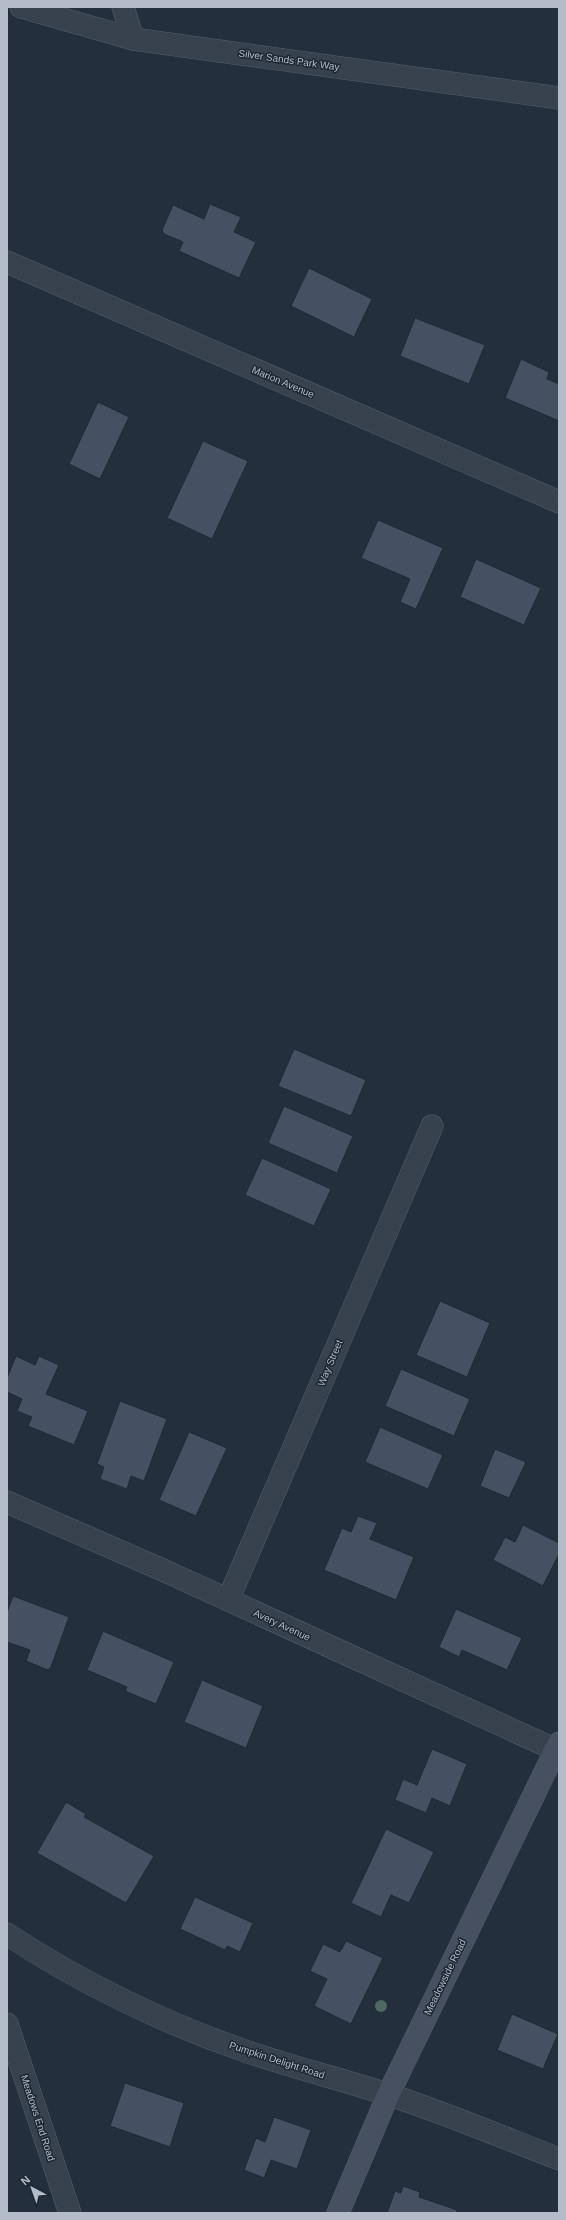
<svg xmlns="http://www.w3.org/2000/svg" width="566" height="2220" viewBox="0 0 566 2220" font-family="Helvetica,sans-serif">
	<style>
		.building { fill: #455162; stroke: #1f2835 }
		.lines { fill: none; stroke-linecap: round; stroke-linejoin: round }
		.minor-casing { stroke: #565f6c; stroke-width: 23 }
		.tertiary-casing { stroke: #565f6c; stroke-width: 23 }
		.secondary-casing { stroke: #565f6c; stroke-width: 23 }
		.minor { stroke: #38414e; stroke-width: 22 }
		.tertiary { stroke: #38414e; stroke-width: 22 }
		.secondary { stroke: #465061; stroke-width: 22 }
		.tree { fill: #4b6a5d }
		.labels { text-anchor: middle; dominant-baseline: central; stroke-width: 3; stroke-linejoin: round; paint-order: stroke }
		.street-label { font-size: 10px; fill: #b4bcc9; stroke: #1d2633 }
	</style>
	<rect width="100%" height="100%" fill="#242f3e"/>
	<path class="building" d="M210,204L241,217L234,232L256,242L239,278L179,251L183,242L164,234L162,230L173,205L204,219Z
		M309,268L372,299L354,337L291,306Z
		M415,318L485,345L469,384L400,356Z
		M521,359L549,372L547,379L559,384V421L505,398Z
		M98,402L129,417L100,479L69,464Z
		M203,441L248,461L212,539L167,518Z
		M378,520L443,548L416,609L400,602L410,579L361,558Z
		M476,559L541,588L524,625L460,597Z
		M294,1049L366,1080L351,1116L278,1086Z
		M284,1106L353,1136L337,1173L268,1143Z
		M262,1158L331,1189L314,1226L245,1195Z
		M440,1301L490,1323L467,1377L416,1355Z
		M16,1356L35,1365L39,1356L59,1365L46,1394L88,1411L74,1445L28,1426L32,1417L17,1411L22,1399L7,1392V1378Z
		M401,1369L470,1399L454,1436L385,1406Z
		M120,1401L167,1419L144,1481L131,1476L127,1489L100,1479L104,1467L97,1464Z
		M380,1427L443,1455L428,1489L365,1462Z
		M189,1432L227,1448L196,1516L159,1500Z
		M495,1449L526,1462L509,1498L480,1486Z
		M358,1516L377,1523L370,1539L414,1557L396,1600L324,1570L342,1528L351,1532Z
		M523,1525L559,1543V1554L543,1586L493,1560L505,1537L515,1542Z
		M13,1596L69,1617L51,1667L48,1670L26,1661L30,1650L7,1642V1612Z
		M456,1609L522,1638L507,1670L462,1650L459,1657L439,1647Z
		M103,1631L174,1662L156,1704L125,1691L127,1687L87,1670Z
		M202,1680L263,1706L246,1748L184,1722Z
		M432,1749L467,1764L450,1806L432,1798L426,1813L395,1800L403,1779L417,1785Z
		M66,1802L86,1814L84,1817L154,1856L126,1903L37,1853Z
		M386,1829L434,1852L409,1903L391,1895L381,1917L351,1903Z
		M195,1897L253,1923L240,1952L227,1946L225,1950L180,1929Z
		M346,1941L383,1958L351,2024L314,2006L327,1979L310,1971L323,1944L340,1952Z
		M512,2014L558,2034L543,2069L497,2050Z
		M125,2083L184,2103L170,2147L110,2126Z
		M274,2117L311,2130L297,2169L271,2160L264,2178L244,2170L256,2138L265,2142Z
		M403,2186L420,2192L419,2197L457,2210L456,2213H387L395,2191L401,2193Z"/>
	<g class="lines">
		<g class="minor-casing">
			<path id="minor" d="M123,7L133,39
				M7,262L559,502
				M7,1502L165,1571L556,1750
				M228,1600L432,1126"/>
		</g>
		<g class="tertiary-casing">
			<path id="tertiary" d="M21,7L133,39L559,98
				M7,1934C79,1982 164,2023 245,2051C292,2067 340,2079 387,2094C445,2113 502,2137 559,2159
				M7,2024L70,2213"/>
		</g>
		<g class="secondary-casing">
			<path id="secondary" d="M338,2213L388,2095L559,1743"/>
		</g>
		<use href="#minor" class="minor"/>
		<use href="#tertiary" class="tertiary"/>
		<use href="#secondary" class="secondary"/>
	</g>
	<circle class="tree" cx="381" cy="2006" r="6"/>
	<g class="labels">
		<g class="street-label">
			<text transform="translate(289 60) rotate(8)">Silver Sands Park Way</text>
			<text transform="translate(283 382) rotate(23)">Marion Avenue</text>
			<text transform="translate(330 1363) rotate(-67)">Way Street</text>
			<text transform="translate(282 1625) rotate(25)">Avery Avenue</text>
			<text transform="translate(445 1977) rotate(-64)">Meadowside Road</text>
			<text transform="translate(277 2060) rotate(18)">Pumpkin Delight Road</text>
			<text transform="translate(38 2118) rotate(72)">Meadows End Road</text>
		</g>
	</g>
	<rect width="566" height="2220" fill="none" stroke="#b4bcc9" stroke-width="16"/>
	<g transform="translate(32 2188) rotate(319)" stroke="#1d2633" stroke-width="3" paint-order="stroke">
	<path d="M0-3L7 15L0 10L-7 15Z" fill="#b4bcc9"/>
	<text y="-6" font-size="11" font-weight="bold" text-anchor="middle" fill="#b4bcc9">N</text>
	</g>
</svg>
